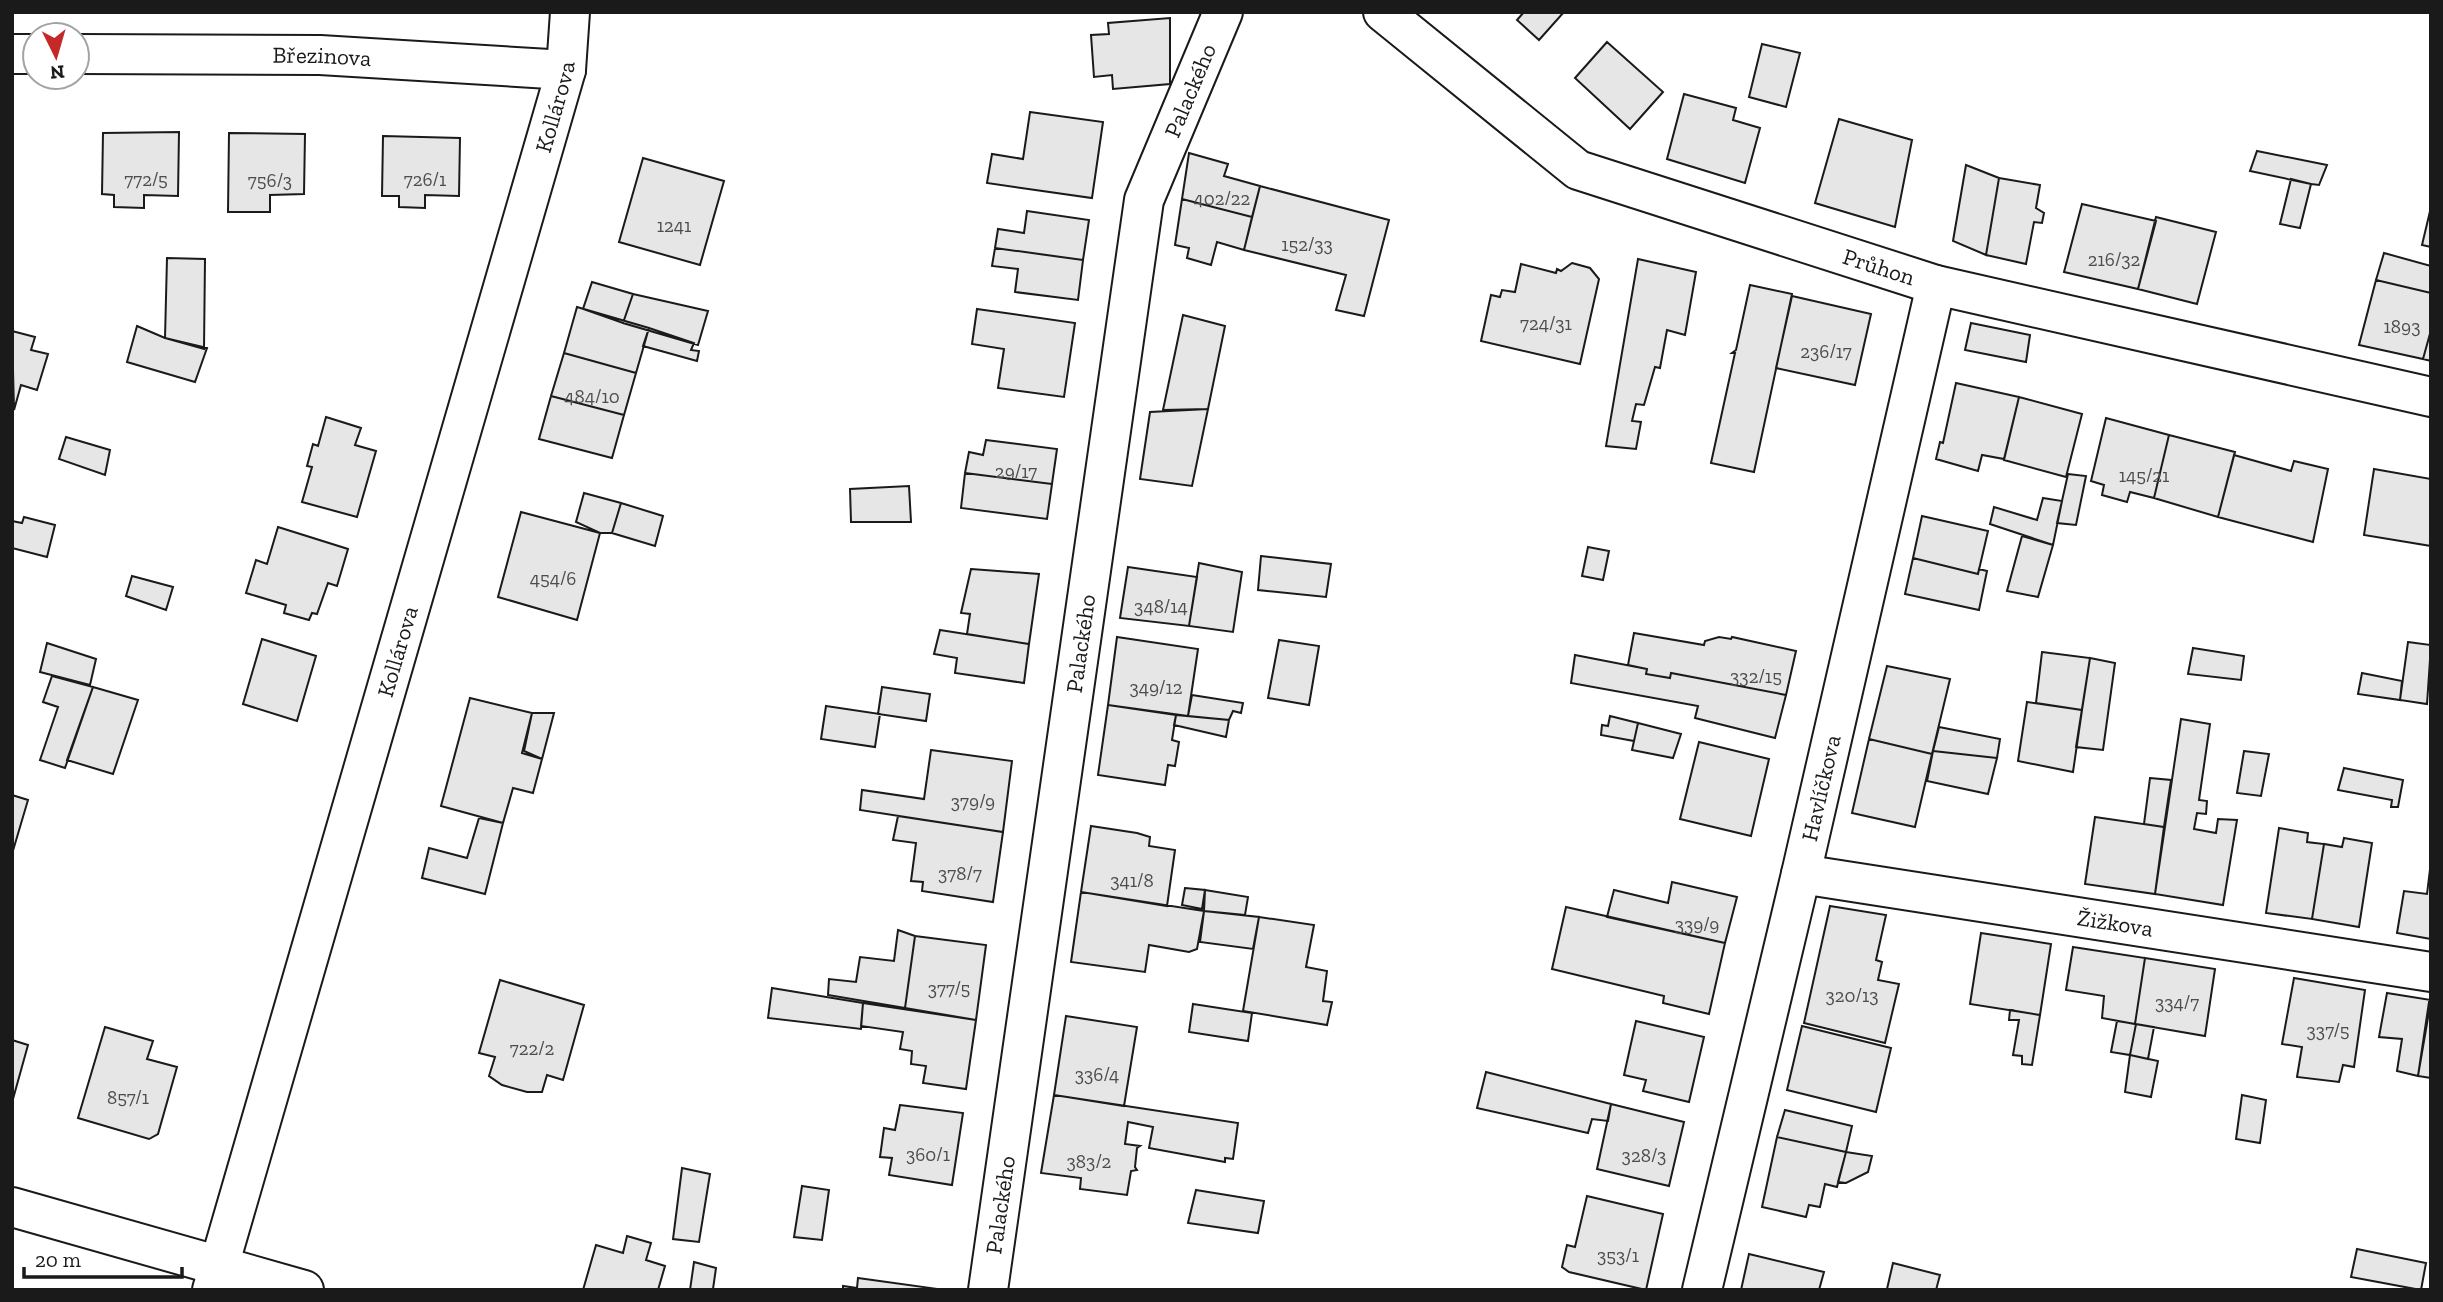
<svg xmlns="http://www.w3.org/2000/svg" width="2443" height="1302" viewBox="0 0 2443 1302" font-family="'Zilla Slab',serif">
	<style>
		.building { fill: #e6e6e6; stroke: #1a1a1a; stroke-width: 2 }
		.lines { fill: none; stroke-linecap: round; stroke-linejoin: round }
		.minor-casing { stroke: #1a1a1a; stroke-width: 42 }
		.minor { stroke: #fff; stroke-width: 38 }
		.labels { text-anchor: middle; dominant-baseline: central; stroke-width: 5; stroke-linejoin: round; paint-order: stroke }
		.number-label { font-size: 19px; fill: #4d4d4d }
		.street-label { font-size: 23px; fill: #1a1a1a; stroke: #fff }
	</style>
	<rect width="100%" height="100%" fill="#fff"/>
	<path class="building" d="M1524,12H1564L1539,40L1517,20Z
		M1170,18V84L1113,89L1112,75L1094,77L1091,35L1109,34L1108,23Z
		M1607,42L1663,92L1630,129L1575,78Z
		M1762,44L1800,53L1786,107L1749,97Z
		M1684,94L1736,108L1733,120L1760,128L1745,183L1667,159Z
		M1030,112L1103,122L1092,198L987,183L992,154L1023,159Z
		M1839,119L1912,140L1895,227L1815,203Z
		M179,132L178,196L144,195V208L114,207V195L102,194L103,133Z
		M229,133L305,134L304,194L270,195V212H228Z
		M383,136L460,138L459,196L425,195V208L399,207V196H382Z
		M2257,151L2327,165L2319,185L2311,184L2250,171Z
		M1189,153L1228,164L1224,176L1260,186L1252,217L1182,199Z
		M643,158L724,181L700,265L619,242Z
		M1966,165L1999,178L1986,255L1953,241Z
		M1999,178L2040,185L2036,208L2044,213L2042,223L2034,222L2026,264L1986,255Z
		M2291,179L2311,184L2300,228L2280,224Z
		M1260,186L1389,220L1364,316L1336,310L1346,275L1244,250Z
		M1182,199L1252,217L1244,250L1217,242L1211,265L1187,258L1189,248L1175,245Z
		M2082,204L2156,221L2138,289L2064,272Z
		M2431,207V247L2422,245Z
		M1027,211L1089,220L1083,260L995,248L998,229L1024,233Z
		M2156,217L2216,232L2197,304L2138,289Z
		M995,248L1083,260L1078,300L1015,292L1018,269L992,266Z
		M2384,253L2431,266V293L2376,280Z
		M167,258L205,259L204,349L165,338Z
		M1638,259L1696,272L1685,335L1667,330L1660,368L1655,367L1644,405L1636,404L1632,421L1641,422L1636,449L1606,446Z
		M1572,263L1590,268L1599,279L1580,364L1481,341L1491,295L1500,297L1502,290L1515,292L1521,264L1556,273L1557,269L1561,271Z
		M2376,280L2431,293V330L2423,359L2359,345Z
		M592,282L633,294L623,323L583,309Z
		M1750,285L1792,294L1754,472L1711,463L1735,353H1732L1736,350Z
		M633,294L708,311L698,345L623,323Z
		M1792,296L1871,314L1855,385L1776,368Z
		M577,307L649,328L636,373L564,353Z
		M977,309L1075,323L1064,397L998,388L1004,349L972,344Z
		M1183,315L1225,326L1208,409L1163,410Z
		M1971,323L2030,335L2026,362L1965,350Z
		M137,326L165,338L207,348L195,382L127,362Z
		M649,328L694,343L691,350L699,351L697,361L643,346Z
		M2431,330V361L2423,359Z
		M12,331L35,337L31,350L48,354L37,390L21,385L14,410Z
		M564,353L636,373L624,415L551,396Z
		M1956,383L2019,397L2004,459L1982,455L1978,471L1936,459L1940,442L1943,443Z
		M551,396L624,415L612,458L539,439Z
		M2019,397L2082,414L2066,477L2004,460Z
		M1208,409L1192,486L1140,479L1150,412Z
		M326,417L361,428L355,445L376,451L357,517L302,502L312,467L307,466L313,444L318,446Z
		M2106,418L2169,435L2154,498L2130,492L2127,502L2102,495L2104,485L2091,481Z
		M2169,435L2235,452L2218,517L2154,498Z
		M66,437L110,450L105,475L59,459Z
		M986,440L1057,449L1052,484L965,473L969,452L983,455Z
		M2234,455L2291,471L2294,461L2328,469L2313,542L2218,517Z
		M2374,469L2431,479V546L2364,535Z
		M965,473L1052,484L1047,519L961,508Z
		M2068,474L2086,476L2076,525L2057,523Z
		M909,486L911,522H851L850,489Z
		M584,493L621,503L612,533H600L576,522Z
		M2043,498L2062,501L2053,545L1990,524L1994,507L2037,520Z
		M621,503L663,516L655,546L612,533Z
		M521,512L600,533L577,620L498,597Z
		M1922,516L1988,531L1978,574L1913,558Z
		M24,517L55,525L47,557L12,548V521L22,523Z
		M278,527L348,549L337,586L328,583L317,614L312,613L309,620L284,613L286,605L246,593L256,560L267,564Z
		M2022,536L2053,545L2038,597L2007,591Z
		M1588,547L1609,551L1603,580L1582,576Z
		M1261,556L1331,564L1326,597L1258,590Z
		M1913,558L1978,574L1979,569L1987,571L1979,610L1905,594Z
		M1199,563L1242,572L1233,632L1189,626Z
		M1128,567L1197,577L1189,626L1120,618Z
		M971,569L1039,574L1029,644L967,634L970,614L961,613Z
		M132,576L173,587L166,610L126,596Z
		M940,630L1029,644L1024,683L955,673L957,658L934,654Z
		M1634,633L1704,645L1705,641L1719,637L1731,639L1732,637L1796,651L1786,695L1671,673L1670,678L1646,674L1647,669L1628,665Z
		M1117,637L1198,649L1188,716L1108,705Z
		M262,639L316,656L297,721L243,704Z
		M1279,640L1319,646L1309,705L1268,698Z
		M2408,642L2431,645L2427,704L2400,700Z
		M47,643L96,659L90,685L40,672Z
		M2193,648L2244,656L2241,680L2188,674Z
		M2042,652L2090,658L2082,710L2036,703Z
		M1575,655L1647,669L1646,674L1670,678L1671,673L1786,695L1775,738L1695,718L1698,706L1571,683Z
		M2090,658L2115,663L2103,750L2076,747Z
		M1887,666L1950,679L1932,754L1869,739Z
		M2362,673L2402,681L2400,700L2358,694Z
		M52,676L93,687L65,768L40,760L58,707L43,702Z
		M93,687L138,700L113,774L67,760Z
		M882,687L930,694L926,721L878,714Z
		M1192,695L1243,703L1241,713L1233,711L1229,720L1188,716Z
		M470,698L532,713L522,753L542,759L533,793L513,788L503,823L441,806Z
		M2027,702L2082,710L2073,772L2018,761Z
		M1108,705L1176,715L1172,740L1179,742L1175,766L1168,765L1165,785L1098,775Z
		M826,706L880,714L875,747L821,739Z
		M532,713H554L542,759L524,751Z
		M1176,715L1229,720L1226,737L1174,725Z
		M1610,716L1638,723L1634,741L1601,735L1602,725L1608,726Z
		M2181,719L2210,724L2199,800L2207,801L2206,814L2197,813L2194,829L2216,833L2218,819L2237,820L2223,905L2155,894Z
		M1638,723L1681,734L1673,758L1632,750Z
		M1939,727L2000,739L1997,758L1933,751Z
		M1869,739L1932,754L1915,827L1852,813Z
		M1699,742L1769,759L1751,836L1680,819Z
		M931,750L1012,761L1003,832L860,810L862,790L924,799Z
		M1933,751L1997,758L1988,794L1927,781Z
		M2244,751L2269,754L2261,796L2237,793Z
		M2344,768L2403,780L2398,807H2391L2392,800L2338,790Z
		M2150,778L2171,780L2164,827L2144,824Z
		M12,795L28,800L12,854Z
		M898,816L1003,832L993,902L922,891L923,882L911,881L916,843L893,840Z
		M2095,817L2164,827L2155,894L2085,884Z
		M479,818L503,823L485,894L422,878L429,848L467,858Z
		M1091,826L1137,833L1150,837L1149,846L1175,850L1167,906L1081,892Z
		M2279,828L2308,833L2307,842L2324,844L2312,919L2266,913Z
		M2344,838L2372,843L2359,927L2312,919L2324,844L2342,847Z
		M2431,861V939L2397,933L2404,891L2427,894Z
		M1672,882L1737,897L1725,943L1607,917L1614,890L1668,903Z
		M1185,888L1205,890L1202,909L1182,905Z
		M1205,890L1248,897L1245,915L1204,911Z
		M1081,892L1204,911L1197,949L1189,952L1149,945L1145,972L1071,962Z
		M1830,906L1886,915L1876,960L1882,962L1878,980L1899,984L1885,1043L1804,1023Z
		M1566,907L1725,943L1709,1014L1663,1003L1664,996L1552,969Z
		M1204,911L1259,917L1253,949L1200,942Z
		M1259,917L1314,925L1306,967L1327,971L1323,1001L1332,1002L1327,1025L1243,1011Z
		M898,930L915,936L905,1008L828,995L829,979L856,982L860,957L894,961Z
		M1981,933L2051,944L2040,1015L1970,1004Z
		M915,936L986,945L976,1020L905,1008Z
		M2073,947L2145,958L2135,1024L2102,1018L2104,996L2066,990Z
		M2145,958L2215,969L2205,1036L2135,1024Z
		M2294,978L2365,990L2354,1067L2343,1065L2339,1082L2297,1077L2302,1047L2282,1044Z
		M500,980L584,1005L563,1080L547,1075L542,1092H527L502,1085L489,1076L495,1057L479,1053Z
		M772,988L863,1003L861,1029L768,1018Z
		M2387,993L2431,1000L2418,1076L2397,1071L2402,1039L2379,1037Z
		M2429,1002H2431V1078L2418,1076Z
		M863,1003L976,1020L966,1089L923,1083L926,1066L911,1064L912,1051L900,1049L903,1032L861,1026Z
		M1193,1004L1252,1013L1248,1041L1189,1032Z
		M2010,1010L2040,1015L2032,1065L2022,1064V1056L2013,1055L2019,1020H2009Z
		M1066,1016L1137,1027L1124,1106L1054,1095Z
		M1636,1021L1704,1037L1689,1102L1643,1091L1646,1080L1624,1075Z
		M2117,1021L2136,1024L2130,1055L2111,1052Z
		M2136,1024L2154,1027L2148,1059L2130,1055Z
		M1802,1026L1891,1048L1876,1112L1787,1090Z
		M105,1027L153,1041L147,1059L177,1067L158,1134L149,1139L78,1118Z
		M12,1040L28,1045L13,1099H12Z
		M2130,1055L2158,1061L2151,1097L2125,1092Z
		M1486,1072L1611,1104L1608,1121L1592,1119L1588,1133L1477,1108Z
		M1054,1095L1238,1123L1233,1159L1225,1158V1162L1149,1148L1153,1127L1128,1122L1125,1144L1140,1146L1137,1148L1135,1167L1137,1170L1131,1171L1127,1195L1080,1189L1081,1178L1041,1173Z
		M2242,1095L2266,1100L2260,1143L2236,1139Z
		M1611,1104L1684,1122L1669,1186L1597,1169Z
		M900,1105L963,1113L952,1185L889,1175L892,1158L880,1157L884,1128L895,1130Z
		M1785,1110L1852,1126L1846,1152L1777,1137Z
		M1777,1137L1846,1152L1837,1187L1825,1184L1820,1207L1809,1205L1806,1217L1762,1207Z
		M1846,1152L1872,1156L1868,1172L1846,1183L1838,1182Z
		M682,1168L710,1174L699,1242L673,1239Z
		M802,1186L829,1190L822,1240L794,1237Z
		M1196,1190L1264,1201L1258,1233L1188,1223Z
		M1587,1196L1663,1214L1646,1290L1569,1272L1562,1267L1567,1245L1575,1247Z
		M627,1236L651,1243L646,1260L665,1266L658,1290H583L596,1245L623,1253Z
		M2357,1249L2426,1263L2421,1290L2351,1277Z
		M1749,1254L1824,1272L1819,1290H1741Z
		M694,1262L716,1268L713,1289L717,1290H690Z
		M1893,1263L1940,1275L1936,1290L1887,1289Z
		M858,1278L938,1289V1290H843V1286L857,1288Z"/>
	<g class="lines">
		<g class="minor-casing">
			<g id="minor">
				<path id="s1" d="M1383,12L1578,170L1936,285L2431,397"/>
				<path d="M12,54H35"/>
				<path id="s2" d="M77,54L320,55L566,70"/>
				<path id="s3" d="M1801,874L2431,972"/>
				<path d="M12,1207L304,1290"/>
				<path id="s4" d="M212,1290L566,70L570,12"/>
				<path id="s5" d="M988,1290L1144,200L1223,12"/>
				<path id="s6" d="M1702,1290L1801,874L1936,285"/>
			</g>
		</g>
		<use href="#minor" class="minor"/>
	</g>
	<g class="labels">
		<g class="number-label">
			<text x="146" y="179">772/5</text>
			<text x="425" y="179">726/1</text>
			<text x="270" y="180">756/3</text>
			<text x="1222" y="198">402/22</text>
			<text x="674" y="225">1241</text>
			<text x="1307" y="244">152/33</text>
			<text x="2114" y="259">216/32</text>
			<text x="1546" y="323">724/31</text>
			<text x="2402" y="326">1893</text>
			<text x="1826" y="351">236/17</text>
			<text x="592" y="396">484/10</text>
			<text x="1016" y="471">29/17</text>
			<text x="2144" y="475">145/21</text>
			<text x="553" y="578">454/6</text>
			<text x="1161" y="606">348/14</text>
			<text x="1756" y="676">332/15</text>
			<text x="1156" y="687">349/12</text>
			<text x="973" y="801">379/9</text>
			<text x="960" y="873">378/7</text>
			<text x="1132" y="880">341/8</text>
			<text x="1697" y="924">339/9</text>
			<text x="949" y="988">377/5</text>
			<text x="1852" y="995">320/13</text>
			<text x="2177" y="1002">334/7</text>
			<text x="2328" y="1030">337/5</text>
			<text x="532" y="1048">722/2</text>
			<text x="1097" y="1074">336/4</text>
			<text x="128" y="1097">857/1</text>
			<text x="928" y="1154">360/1</text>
			<text x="1644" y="1155">328/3</text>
			<text x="1089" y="1161">383/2</text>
			<text x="1618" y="1255">353/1</text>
		</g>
		<g class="street-label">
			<text stroke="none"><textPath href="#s2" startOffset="245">Březinova</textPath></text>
			<text stroke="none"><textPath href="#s5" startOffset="1220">Palackého</textPath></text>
			<text stroke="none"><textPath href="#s4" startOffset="1232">Kollárova</textPath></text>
			<text stroke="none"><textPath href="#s1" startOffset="567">Průhon</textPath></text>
			<text stroke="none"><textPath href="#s5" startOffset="653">Palackého</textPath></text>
			<text stroke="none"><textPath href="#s4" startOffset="665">Kollárova</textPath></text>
			<text stroke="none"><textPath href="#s6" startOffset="516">Havlíčkova</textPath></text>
			<text stroke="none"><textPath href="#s3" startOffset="318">Žižkova</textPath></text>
			<text stroke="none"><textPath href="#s5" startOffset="86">Palackého</textPath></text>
		</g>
	</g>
	<rect width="2443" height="1302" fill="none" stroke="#1a1a1a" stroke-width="28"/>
	<g transform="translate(56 56) rotate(175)"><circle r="33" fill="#ffffff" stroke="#a3a3a3" stroke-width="2"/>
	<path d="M0-5L12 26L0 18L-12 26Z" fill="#c62828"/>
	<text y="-10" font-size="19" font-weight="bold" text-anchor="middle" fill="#1a1a1a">N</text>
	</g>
	<path d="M24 1267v10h158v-10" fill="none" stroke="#1a1a1a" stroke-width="3.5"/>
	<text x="35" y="1267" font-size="21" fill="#1a1a1a" stroke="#ffffff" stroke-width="5" paint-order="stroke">20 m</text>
</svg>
